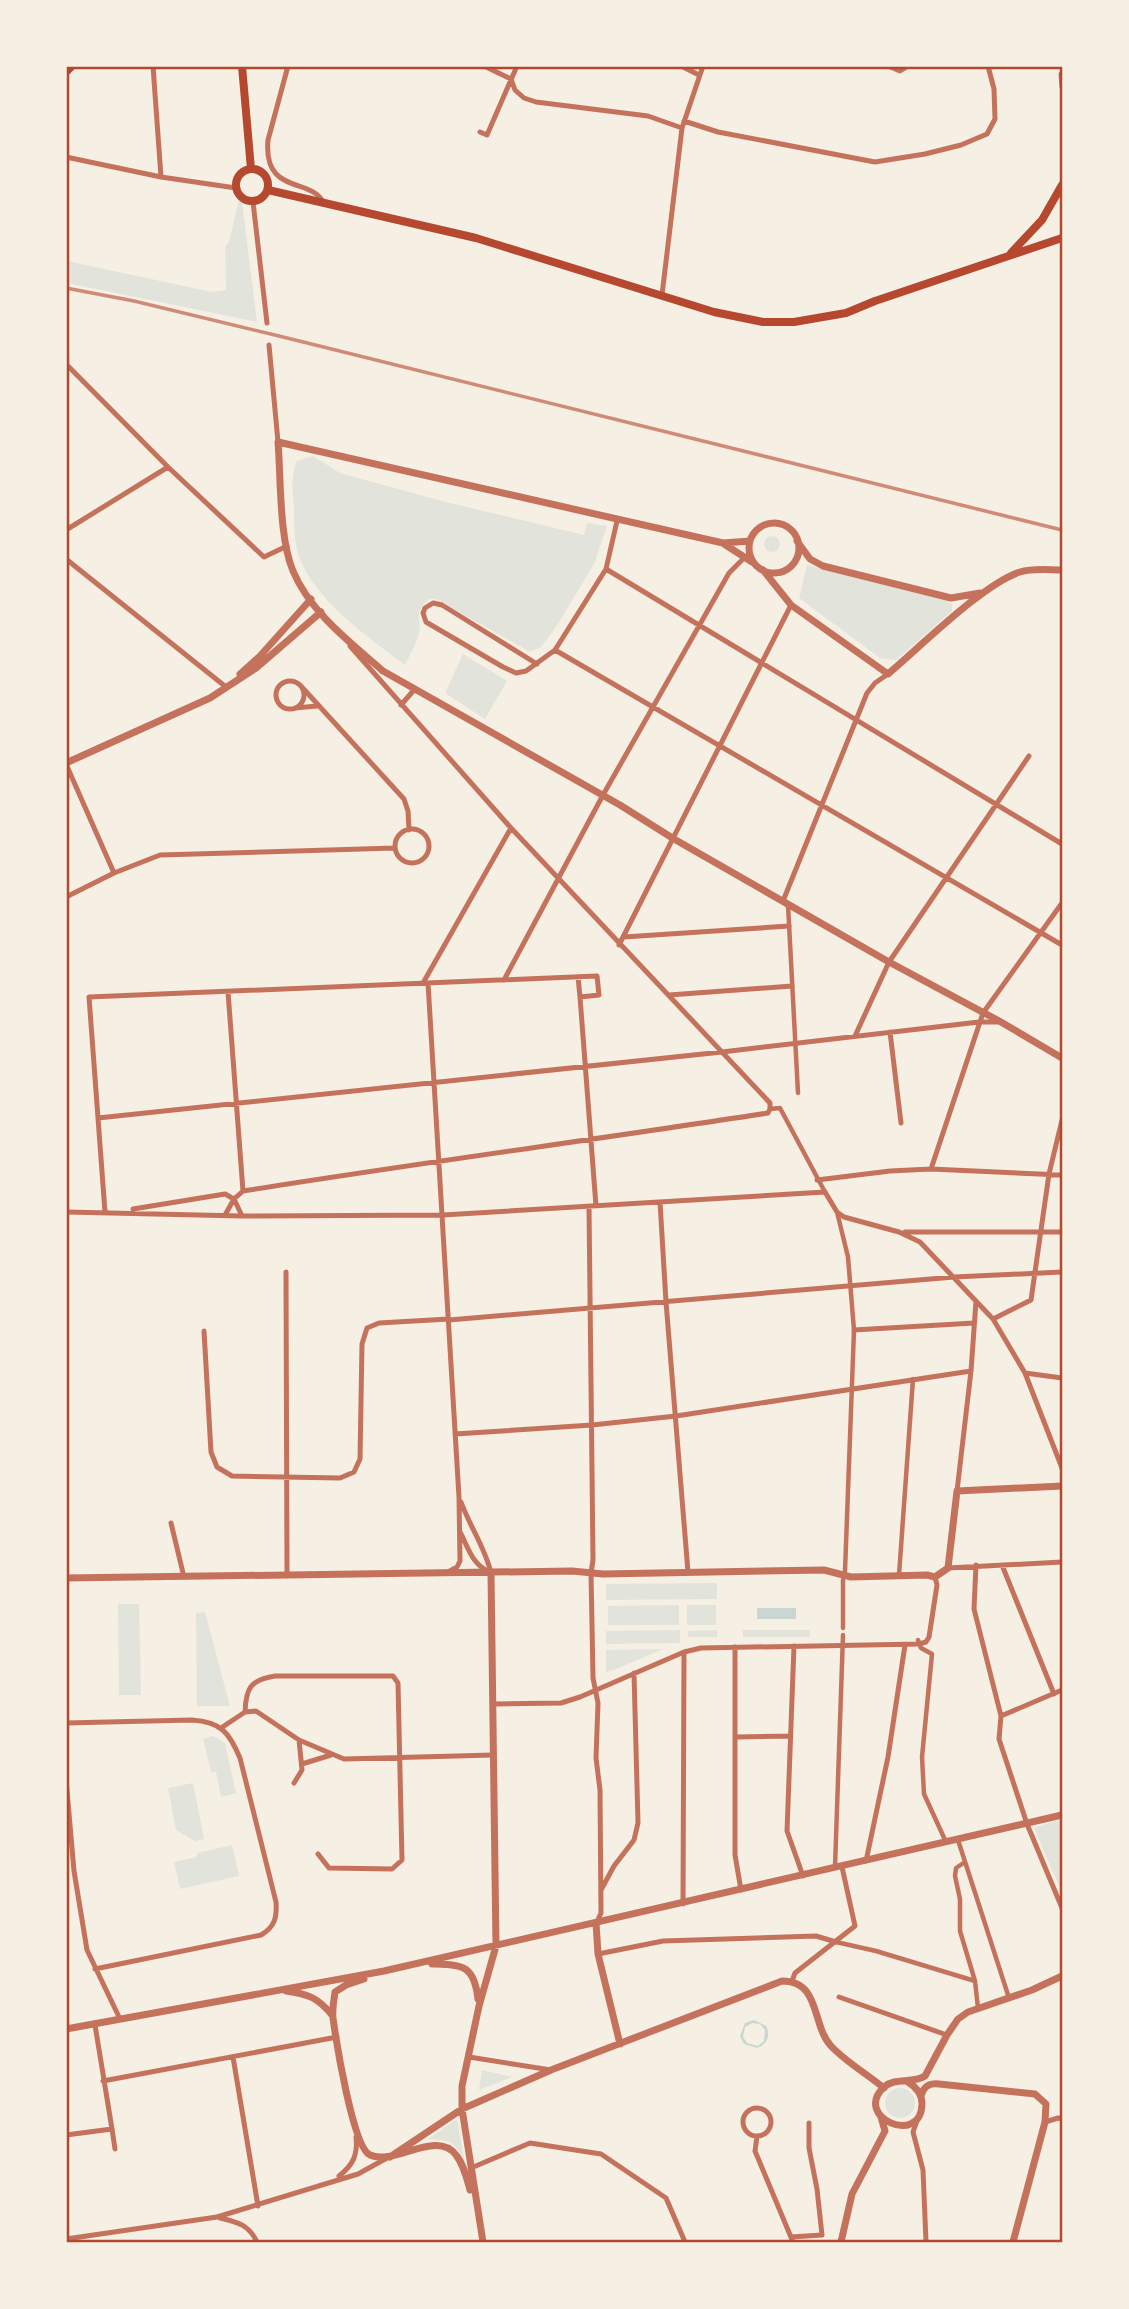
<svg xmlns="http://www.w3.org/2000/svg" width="1129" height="2309" viewBox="0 0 1129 2309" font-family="'Source Sans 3',sans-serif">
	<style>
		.green { fill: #e2e4dc }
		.water { fill: #c9d6d2; fill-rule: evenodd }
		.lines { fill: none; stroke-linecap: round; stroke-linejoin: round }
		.pedestrian { stroke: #c5725c; stroke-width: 4.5 }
		.minor { stroke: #c5725c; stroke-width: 5 }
		.tertiary { stroke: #c5725c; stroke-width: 7 }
		.secondary { stroke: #b5482f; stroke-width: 8 }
		.rail { stroke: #cf8b77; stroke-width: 3.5 }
		.neatline { fill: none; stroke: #b5482f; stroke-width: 2.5 }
	</style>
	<rect width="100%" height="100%" fill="#f6efe4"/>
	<path class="green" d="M239,199L242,202L257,322L67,283V261L212,292L226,290L225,247L229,242Z
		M313,456L340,473L442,501L584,535L587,523L607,526L594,564L556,627L541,647L530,652L436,599H430C412,612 422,618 419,634C416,644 410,655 405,665C369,638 312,599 298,553C294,539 294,524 294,509C293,492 290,477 297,461Z
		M764 544a8 8 0 1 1 16 0a8 8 0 1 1-16 0Z
		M807,565L944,599L952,604V611L896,660L880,658L799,598Z
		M463,654L507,681L485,719L445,693Z
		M717,1583V1599L606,1600V1584Z
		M118,1604H139L141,1695H119Z
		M679,1605V1625H608V1606Z
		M687,1605H716V1625H687Z
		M205,1612L230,1706H197L196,1613Z
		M680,1630V1643L606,1644V1631Z
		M717,1630V1637H688V1631Z
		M743,1630H810V1637H743Z
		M663,1649L614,1670L606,1672V1650Z
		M213,1736L225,1743L236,1793L221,1797L216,1772H211L203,1739Z
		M193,1783L204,1839L195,1841L176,1830L168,1788Z
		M1062,1819V1893L1034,1828Z
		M232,1845L239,1876L180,1889L174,1862L197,1857V1853Z
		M482,2070L512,2077L479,2090Z
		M885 2103a15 15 0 1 1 30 0a15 15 0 1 1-30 0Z
		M457,2119L465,2164C457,2142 451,2140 428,2139Z"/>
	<path class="water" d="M757,1608H796V1619H757Z
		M754,2020L766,2026C771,2036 767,2044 757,2048L744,2044L740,2036L745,2023ZM752,2023L760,2024L765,2030L764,2041L758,2046L747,2043L743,2037L745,2027Z"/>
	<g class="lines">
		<path class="pedestrian" d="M788,905L798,1093
			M770,1109L780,1108L825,1192
			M837,1212L848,1257L854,1330L845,1571
			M899,1575L913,1379
			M843,1580V1628
			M918,1640L921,1648L932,1654L922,1757L924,1794L946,1842
			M958,1840L1009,1998
			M965,1862L956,1868L955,1876L960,1899V1931L975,1981L978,2008
			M835,1867L843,1635
			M836,1942L876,1951L975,1981"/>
		<path class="minor" d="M153,66L161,177
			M288,66L268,140C263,195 310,177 323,202
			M350,66H374
			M484,66L511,79L515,90L524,98L536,102L648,116L682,128
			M681,66L699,75
			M888,66L900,71L908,66
			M1061,74L1062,87
			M684,121L718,132L875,162L925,154L961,145L987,134L995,119L994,89L988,66
			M480,132L487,135L517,66
			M66,157L161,177L236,188
			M253,202L267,323
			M662,295L682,128L703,66
			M269,345L278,442
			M66,364L168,467L264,557L287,546
			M66,530L168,467
			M66,559L226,687
			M606,569L1062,844
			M555,650L1062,945
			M537,664L442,605L433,603L425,608L423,613L426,622L503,667L516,673L526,671L555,650L606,569L617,521
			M276 695a14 14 0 1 1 28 0a14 14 0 1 1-28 0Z
			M300,685L404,799L408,811L409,830
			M401,705L414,690
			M295,708L317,706
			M66,764L114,873L66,897
			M395 846a17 17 0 1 1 34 0a17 17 0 1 1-34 0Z
			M114,873L160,855L395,848
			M783,901L867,693L875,683L888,674
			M624,937L789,926
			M619,945L791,605
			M504,980L603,795L729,573L744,558
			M423,983L511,828
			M428,983L459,1497L460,1561L457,1567L448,1572
			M228,992L243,1191
			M669,995L792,986
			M580,997L596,1206
			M890,1032L901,1123
			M855,1036L889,962L1029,756
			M98,1118L722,1052L979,1022H998
			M931,1169L983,1013L1062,903
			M817,1180L890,1171L931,1169L1062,1175
			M243,1191C418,1163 593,1140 768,1113L770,1109V1103L511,828L350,646
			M660,1202L666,1302L688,1572
			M589,1206L593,1560L591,1573L593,1678L598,1703L596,1758L600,1790L601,1913L597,1922
			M133,1209L225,1194L234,1199L242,1216
			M66,1212L242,1216L443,1215L825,1192L837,1212L844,1217L899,1232L920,1242L993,1319L1025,1373L1062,1468
			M105,1212L89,997L597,976L599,995L580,997L578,977
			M225,1215L234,1199L243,1191
			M905,1232H1062
			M286,1272L287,1576
			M993,1319L1031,1300L1049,1174L1062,1120
			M449,1320L954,1277L1062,1272
			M854,1330L974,1323
			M204,1331L211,1452L217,1467L232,1476L340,1478L354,1472L360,1459L362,1344L367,1328L379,1323L449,1319
			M1025,1373L1062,1378
			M455,1434L592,1425L676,1416L971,1371
			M957,1491L971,1371L976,1301
			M461,1502C470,1527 485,1547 491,1573
			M171,1523L184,1577
			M460,1532C468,1547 472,1564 488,1571
			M976,1565L974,1609L1001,1716L999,1739L1027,1824L1062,1908
			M1002,1565L1054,1694
			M948,1568L1062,1562
			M794,1646L787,1831L803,1876
			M735,1647V1855L741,1890
			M493,1704L561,1703L580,1697L684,1652L701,1648L919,1644L926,1642L929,1637L937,1585L935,1577
			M245,1712C246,1688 250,1680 275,1676H393L398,1683L402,1860L392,1869L329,1868L318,1854
			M1001,1716L1062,1690
			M66,1723L192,1720C221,1722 229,1732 240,1758L276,1902C277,1917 275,1927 261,1935L95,1969
			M221,1728L245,1712L256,1711L299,1740L344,1759L493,1755
			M736,1737L791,1736
			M302,1764L331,1755
			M66,1779L74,1871L87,1950L120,2019
			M294,1783L302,1770L299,1740
			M866,1861L888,1757L905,1645
			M601,1890L614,1866L634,1840L638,1823L634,1673
			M683,1904L684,1652
			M598,1954L663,1941L816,1936L836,1942
			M792,1981L795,1973L855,1926L842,1867
			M839,1997L947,2035
			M233,2057L258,2206
			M469,2057L551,2070
			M103,2081L337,2037
			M743 2122a14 14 0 1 1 28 0a14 14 0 1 1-28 0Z
			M918,2118L913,2132L923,2170L926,2242
			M1045,2122L1058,2118L1062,2119
			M112,2129L115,2149
			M66,2135L112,2129L95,2025
			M757,2136L755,2151L793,2242
			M471,2168L530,2143L601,2154L666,2198L685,2242
			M339,2176C353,2165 358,2155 356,2137
			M220,2218C238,2222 249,2225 257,2242
			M791,2237L822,2235L817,2189L809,2148V2123
			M66,2239L217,2217L358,2174L387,2158"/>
		<path class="tertiary" d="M749 548a25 25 0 1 1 50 0a25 25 0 1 1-50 0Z
			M750,541L723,543L278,442C281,479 279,538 293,571C310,612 351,643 383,671L620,805L674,839L889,962L1001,1022L1062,1058
			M797,541L810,559L823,566L951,598L980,593
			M724,544L752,562
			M763,570L791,605L888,674C919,648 984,583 1020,572C1033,568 1048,570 1062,570
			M240,674L260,656L311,599
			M66,763L210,698L256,668L321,612
			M66,1578L572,1571L603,1574L824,1570L851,1577L927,1575L935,1577L948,1568L957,1491L1062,1486
			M596,1923L598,1954L620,2044
			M432,1964C462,1965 474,1964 478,1999
			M364,1979L346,1985L335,1992C334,2000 332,2009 333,2018C336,2040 353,2148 370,2155C394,2166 437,2129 456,2155C464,2165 467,2179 470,2190
			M286,1991C309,1994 318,1998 332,2015
			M66,2029L384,1971L1062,1815
			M908,2082C916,2087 922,2094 922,2104C921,2147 852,2117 884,2087C895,2077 912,2084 925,2076L947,2035L958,2019L968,2012L1032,1990L1062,1976
			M921,2096C924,2086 929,2083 939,2084L1035,2094L1046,2104L1045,2122L1013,2242
			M390,2157L462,2109L551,2070L782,1981C821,1981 811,2024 831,2046C846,2062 867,2074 884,2088
			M483,2242L462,2109V2086L479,2006L496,1946L491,1573
			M841,2242L852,2194L885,2131L881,2117"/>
		<path class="secondary" d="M242,66L251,169
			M66,72L72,66
			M236 185a16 16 0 1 1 32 0a16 16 0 1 1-32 0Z
			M268,190L476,238L714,312L763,322H794L846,313L875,301L1062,238
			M1011,253L1042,220L1062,185"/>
		<path class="rail" d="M66,288L134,301L279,336L1062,530"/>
	</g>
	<rect width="1129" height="2309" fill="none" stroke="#f6efe4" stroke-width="136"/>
	<rect x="68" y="68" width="993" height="2173" class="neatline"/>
</svg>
